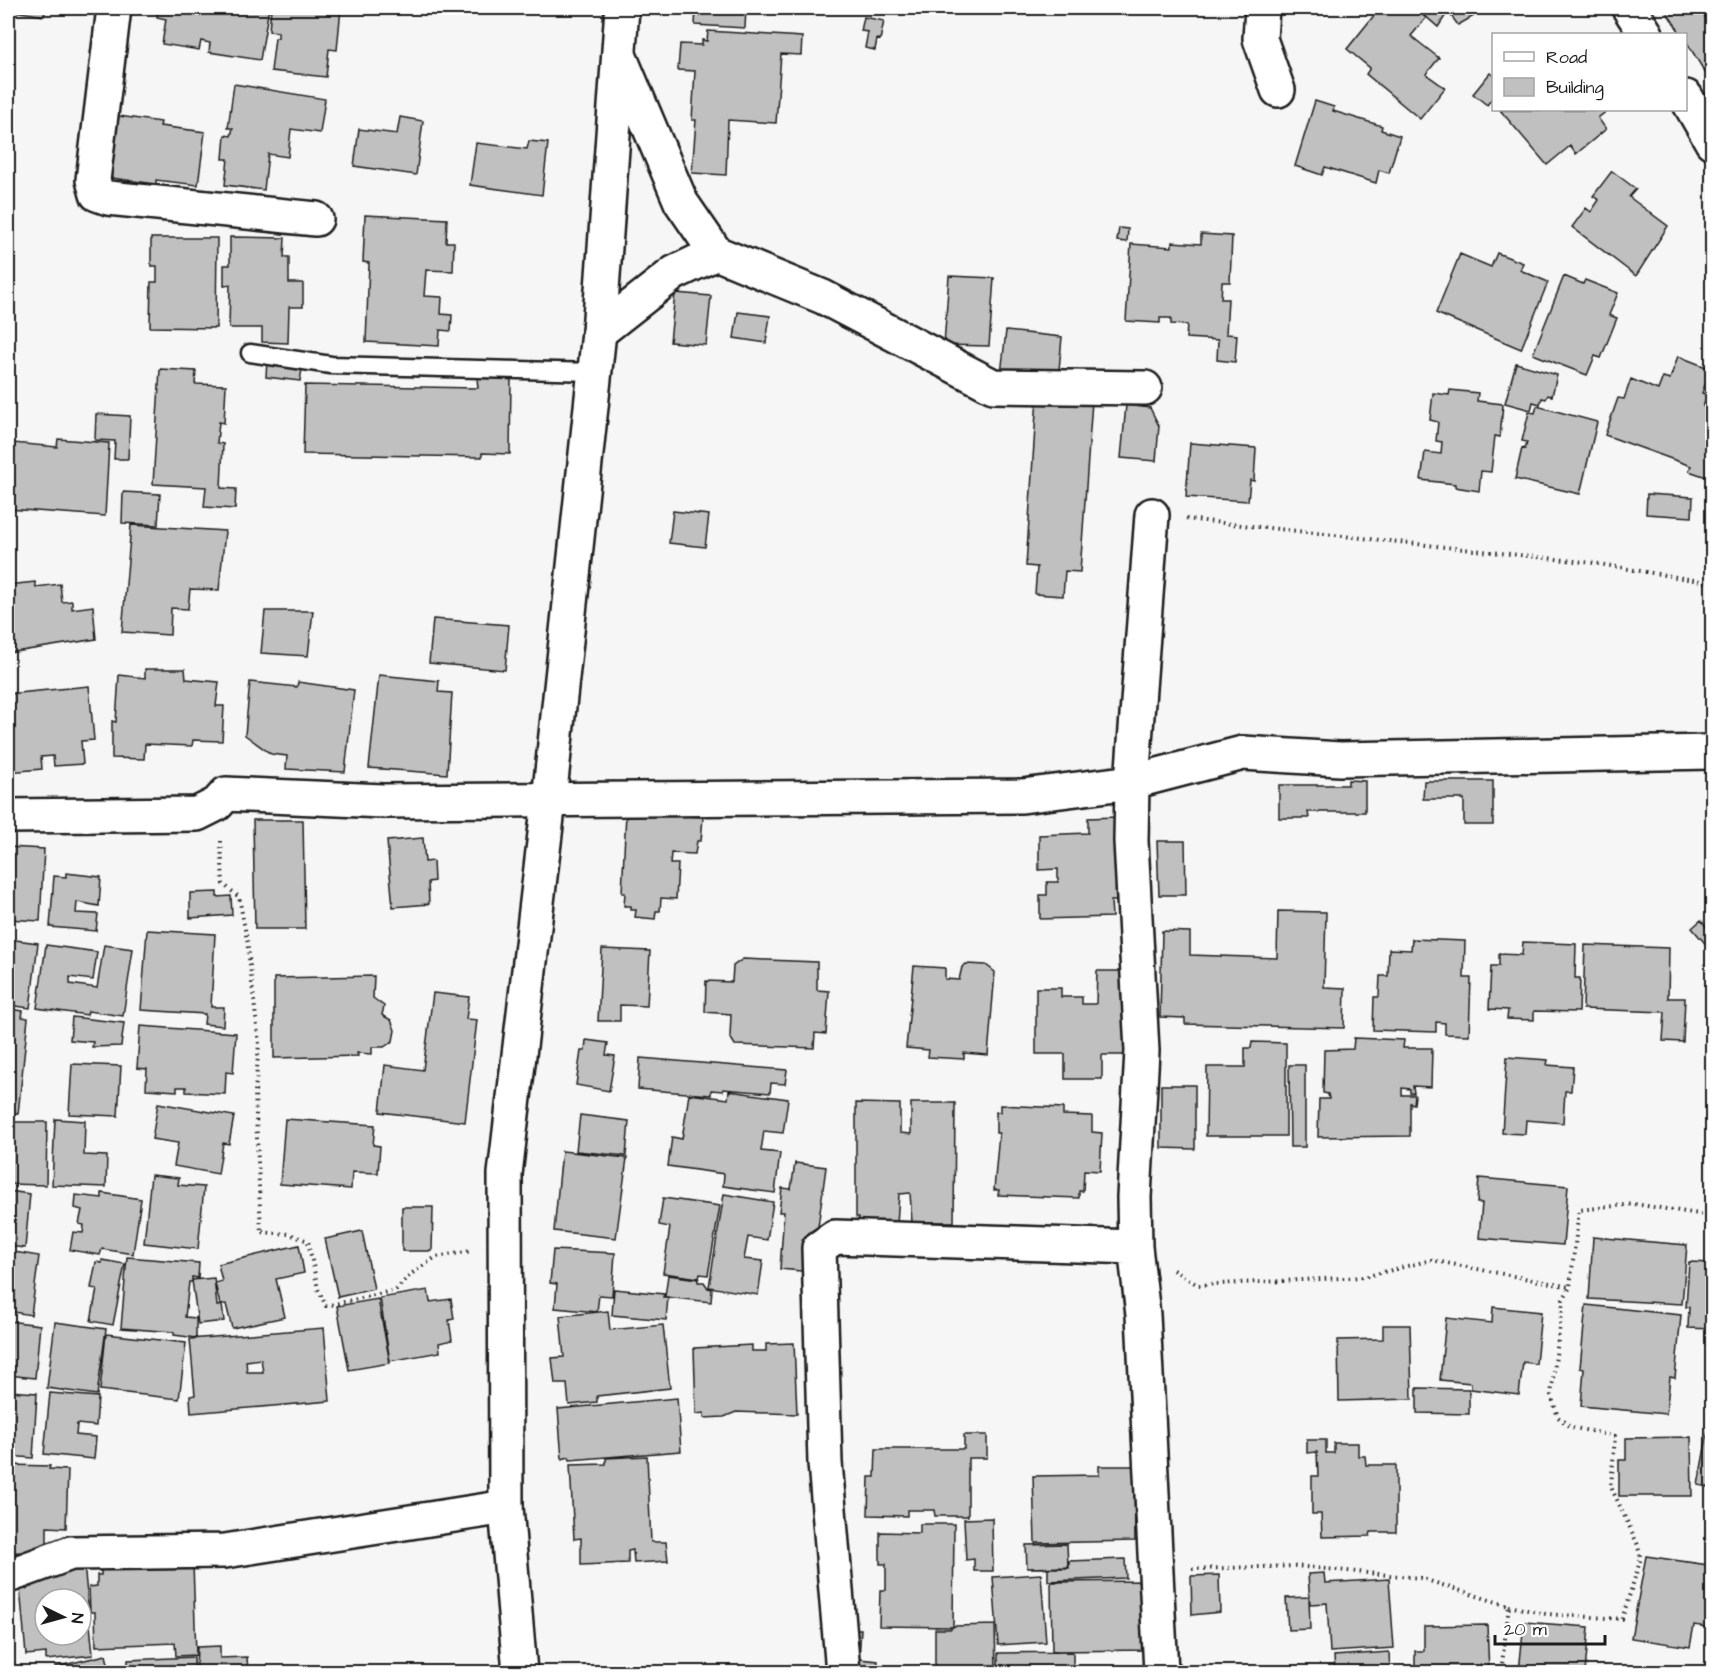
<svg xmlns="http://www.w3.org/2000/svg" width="1720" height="1680" viewBox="0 0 1720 1680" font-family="'Architects Daughter',sans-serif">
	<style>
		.building { fill: #c0c0c0; stroke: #1c1c1c; stroke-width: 1.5; fill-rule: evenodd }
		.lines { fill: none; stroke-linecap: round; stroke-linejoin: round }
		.service-casing { stroke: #1c1c1c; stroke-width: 21 }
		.minor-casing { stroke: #1c1c1c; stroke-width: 38 }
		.secondary-casing { stroke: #1c1c1c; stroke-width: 38 }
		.path { stroke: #1c1c1c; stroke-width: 4; stroke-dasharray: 1.5 4.5; stroke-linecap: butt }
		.service { stroke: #fff; stroke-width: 16 }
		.minor { stroke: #fff; stroke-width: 33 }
		.secondary { stroke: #fff; stroke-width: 33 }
	</style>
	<rect width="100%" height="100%" fill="#f6f6f6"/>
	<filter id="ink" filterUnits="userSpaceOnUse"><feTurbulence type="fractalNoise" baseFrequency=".0167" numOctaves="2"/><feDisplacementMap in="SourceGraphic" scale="12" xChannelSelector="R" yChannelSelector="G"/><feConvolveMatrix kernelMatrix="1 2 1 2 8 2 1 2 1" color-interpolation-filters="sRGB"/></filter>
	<g filter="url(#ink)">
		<path class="building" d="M8,8H46L44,16L8,10Z
			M158,8H269L260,60L209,52L210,43L201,41L199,50L162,44L166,19L157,17Z
			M271,8H341L337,50L329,49L326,77L271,71L275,38H278V32L269,31Z
			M696,8H746L745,28L695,25Z
			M1380,8H1414L1426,18L1411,36L1439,58L1426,74L1445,88L1420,119L1366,74L1370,68L1347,49Z
			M1416,8H1447L1449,10L1438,27Z
			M1458,8H1488L1458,25L1449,13Z
			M1664,8H1700L1712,28V77L1709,79L1686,41V34H1681Z
			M864,17L884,21L880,40L877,39L875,50L865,48L868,32L861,31Z
			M708,31L802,37L801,55L781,54L776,123L728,120L726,175L692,173L696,120H692L695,71L678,70L680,44L702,45V40L707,41Z
			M1490,73L1494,76V96L1487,105L1473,94Z
			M234,84L325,99L320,133L291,129L288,157L268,154L264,190L225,185L228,159H223L225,135L231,136L233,128H228Z
			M1315,101L1334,107L1333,111L1382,126L1381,130L1400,136L1389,173L1379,170L1376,183L1325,167L1322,175L1295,166Z
			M1500,110H1608L1598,118L1606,129L1576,154L1570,146L1547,165Z
			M112,115L161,122L160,126L205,132L198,185L156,180V184L104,177Z
			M400,117L423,121L416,175L354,166L359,129L397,134Z
			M529,141L548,143L542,195L470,185L476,143L527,149Z
			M1612,171L1636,189L1629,197L1668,226L1636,276L1572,227L1586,208L1591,212L1599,200L1593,196Z
			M365,215L447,219L446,242H454L453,271L426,270L424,296L442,297L441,314L452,315L451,331L440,330L439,346L366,342L369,263L363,262Z
			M1119,228L1128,229L1127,242L1117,241Z
			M1201,234L1232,236L1230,282H1222L1221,299H1228L1226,334L1237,335L1235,362L1217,360L1218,340L1186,338L1187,325L1171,324V318H1160V323L1126,321L1131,244L1172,247V242L1201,244Z
			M230,237L285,238L284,257H289V283H303V307H289L288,343L262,342V328H229L230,285L224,286V265H230Z
			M151,238H217L216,328L150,327L151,282H157V266H151Z
			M1497,253L1523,263L1520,270L1548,282L1521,349L1436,313L1460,254L1491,267Z
			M949,276L994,278L989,346L944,345Z
			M1564,276L1583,284L1585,280L1618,293L1609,315L1617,318L1601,358L1595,356L1587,375L1533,354Z
			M675,293L711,296L706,345L670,342Z
			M738,312L770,316L766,343L734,338Z
			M1006,331L1062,337L1058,381L1001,374Z
			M1678,356L1711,369L1702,393L1708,395L1703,406L1712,410V479L1689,471L1691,466L1605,435L1618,398L1624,399L1631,379L1658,390L1663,377L1670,379Z
			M267,360L303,363L300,381L266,377Z
			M1516,363L1557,375L1552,396L1548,395L1546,399L1542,398L1540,404L1533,402L1531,410L1505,403Z
			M160,369L196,371L195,384L226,385L224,423L219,422L217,443L223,444L221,488L236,489L235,509L204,507L206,487L153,484Z
			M477,378L511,379L510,454L482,453V457L303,454L305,385L478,388Z
			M1450,390L1478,393L1477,401L1503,404L1500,437L1495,436L1491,472L1481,471L1479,491L1455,487V484L1421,480L1425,452L1441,454L1442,442L1436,441L1438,422L1430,420L1433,393L1449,395Z
			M1037,397L1092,401L1080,572L1065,571L1063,596L1035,594L1037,567L1026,566Z
			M1126,405L1150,408L1159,426L1156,461L1121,458Z
			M1537,406L1597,422L1580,494L1515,479L1522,448L1525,449L1527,442L1522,441L1529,412L1535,413Z
			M96,414L130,416L128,459H114L115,441L95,440Z
			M58,439L109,443L105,516L8,509L13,443L57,447Z
			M1190,443L1256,448L1254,481L1250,480L1248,501L1186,497Z
			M123,492L160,494L158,525L122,523Z
			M1647,494L1693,497L1692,517L1646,514Z
			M673,511L709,515L705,547L669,543Z
			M131,525L225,531L219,590L190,589L188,609L171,608L170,635L122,632Z
			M35,582L36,587L60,584L62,602L72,601V609L93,606L96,639L8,653V585Z
			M265,611H313L308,656L261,653Z
			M433,619L509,625L505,670L429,663Z
			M145,669H185L186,679L219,682L216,706H224L222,741L193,740L192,746L145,744L144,759L112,758V721L116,722L119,675L145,678Z
			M379,675L439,681L438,692L452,693L447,774L369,768Z
			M250,682L297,687L298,682L354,690L345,772L286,769L287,756L271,754L245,735Z
			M89,686L94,740L81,741L83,764L54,766L53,756L41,757L42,769L8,772V694Z
			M1348,780L1365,781V812H1308L1309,818H1279V785H1348Z
			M1424,781H1493V825H1464V799H1423Z
			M626,813L703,817L701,841H697L695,854L671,853L670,864H678L676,899L661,898L660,911H656L655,919L635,917L636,910H631V906H624L625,893H622Z
			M1117,817L1130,901H1111L1112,917L1040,919V895H1047V882H1058V869L1039,870V835L1088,833V818Z
			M253,820H303L305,929H255Z
			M423,838L425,862L433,861L434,881L428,882L429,904L393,907L387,841Z
			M1157,841H1185L1186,895H1159Z
			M8,847L44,849L40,921L8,919Z
			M66,873L101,877L99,906L77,902L76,913L98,914L96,931L50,927L54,876L66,877Z
			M217,892V897L231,896L232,915L190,918V893Z
			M1278,911L1326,912L1324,987L1345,988L1344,1028L1185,1024V1018L1160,1017L1162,931L1190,932V955L1277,958Z
			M1701,920L1712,934V945L1709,948L1692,928Z
			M147,930L215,934L211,1007H224L223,1026L204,1024L205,1014L141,1010Z
			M8,939L38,943L30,1008L8,1005Z
			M1412,939L1465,941L1464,978H1471L1469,1035L1445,1034V1023L1436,1022V1032L1373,1030L1374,997H1379L1380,976H1388L1389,949L1411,950Z
			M1523,942L1576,944L1575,978H1580L1579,1012L1534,1011V1020L1507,1019L1508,1010L1489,1009L1491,966H1499V954L1522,955Z
			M46,945L97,952L93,980L70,977V984L97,988L104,945L133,949L123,1016L88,1011L87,1015L37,1008Z
			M1585,945L1669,948L1668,998H1685L1683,1042L1663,1041L1665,1012L1583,1009Z
			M602,949L650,951L647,1006L620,1005V1021H598Z
			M743,959L817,962V990L829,991L826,1034L815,1033L814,1048L735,1045L730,1037L731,1014L705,1012L706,981L732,982L733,966Z
			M966,964L986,965L995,972L988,1055L964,1053V1059L928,1057L929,1050L906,1048L914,966L945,968V979L959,980L962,967Z
			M1097,971H1130V1055H1102V1079H1065V1054H1036V988H1061V997H1082V1004H1096Z
			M374,976L373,998L384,1006L382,1015L391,1020L395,1030L393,1041L384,1047H372V1054L357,1053L358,1056L274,1058V978Z
			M433,993L469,997L466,1019L477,1020L465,1122L380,1112L385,1065L423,1070Z
			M8,1009L23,1011L22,1017L28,1018L18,1114L8,1113Z
			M72,1017L124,1023L121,1046L92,1047L93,1042L70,1040Z
			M140,1026L236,1033L233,1073L226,1072L225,1094L186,1092V1087H177V1091L146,1089L147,1069L137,1068Z
			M1354,1038L1404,1040L1403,1048H1432L1431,1087L1413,1086L1414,1093H1410V1089L1402,1088V1095H1415L1414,1104L1410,1103V1136L1318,1137L1319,1099H1329L1328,1094L1323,1093L1324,1050L1353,1049Z
			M586,1040L608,1043L606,1055L615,1056L609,1091L576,1085L581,1051H585Z
			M1252,1042L1286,1043V1136H1206L1207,1067H1245V1048H1251Z
			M1507,1057L1548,1060L1547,1065L1573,1067L1571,1091H1565L1563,1123L1526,1120L1525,1134L1502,1133Z
			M640,1058L787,1070L785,1084L771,1083L770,1093L723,1089V1091L711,1090V1095L638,1089Z
			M72,1064L121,1066L118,1116L69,1114Z
			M1289,1065H1305V1147H1290Z
			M1161,1085H1195V1149L1161,1148Z
			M729,1091L788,1099L783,1133L764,1131L761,1151L780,1153L775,1193L723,1186L724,1174L668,1166L672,1137L682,1139L689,1094L728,1099Z
			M158,1103L234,1116L229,1144L223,1143L218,1174L174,1166L178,1143L152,1139Z
			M856,1103L900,1104V1133L911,1134V1103H955L954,1222H912L910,1193L899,1194L897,1224H858L859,1217H856Z
			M1000,1105L1063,1108V1115L1092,1116V1132L1102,1133L1100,1171L1084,1170L1083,1191H1079V1198L998,1195L999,1190H994L999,1133H996V1112H1000Z
			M580,1115L629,1121L626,1156L576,1151Z
			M55,1119L85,1121L84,1155L107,1156L106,1187L52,1185Z
			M285,1119L375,1125L373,1145L380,1146L378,1173L352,1172L351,1189L280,1184Z
			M8,1122H47L46,1185L8,1184Z
			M562,1151L627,1158L616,1238L554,1231Z
			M795,1163L826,1167L812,1272L780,1269L784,1212H779L782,1188L791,1189Z
			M151,1175L179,1178L178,1185L204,1187L198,1249L144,1243Z
			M1479,1178L1568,1186L1563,1245L1479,1238L1482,1203H1477Z
			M8,1191L30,1194L25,1248L8,1246Z
			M102,1193L141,1199L133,1254L102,1249L100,1255L70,1250L73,1232L83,1233L84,1225L79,1224L82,1210L75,1208L76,1195L102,1198Z
			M724,1194L773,1202L767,1240L748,1237L744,1259L763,1261L758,1295L709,1287Z
			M663,1198L720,1206L708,1275L700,1274L699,1278L663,1273L670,1227L659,1225Z
			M402,1207H433L432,1251H402Z
			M362,1231L374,1289L338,1297L325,1239Z
			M1593,1237L1687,1245L1682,1304L1589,1299Z
			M299,1245L304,1273L276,1279L285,1317L232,1328L226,1304L220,1305L215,1283L222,1281L218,1264Z
			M553,1250L615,1253L612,1296L599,1295L597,1312L555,1308L557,1284L550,1283Z
			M8,1251L39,1256L31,1315L8,1311Z
			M127,1257L199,1263L198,1278L192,1277V1282H189L185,1317L196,1318V1338L174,1335V1332L121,1328Z
			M102,1260L125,1264L113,1325L91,1321L97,1289L91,1288L96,1262L102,1263Z
			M1689,1262L1712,1263V1329L1688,1328L1689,1307H1686Z
			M668,1275L698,1279V1282H704L708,1288L712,1289L711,1302L665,1297Z
			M214,1278L217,1306L222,1305L224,1321L198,1324L192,1280Z
			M614,1289L664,1294L663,1297H668L666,1320L612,1315Z
			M428,1290L430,1302L451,1299L454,1319L449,1320L452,1340L439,1343L440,1352L390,1361L380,1298Z
			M378,1299L390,1363L349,1370L337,1306Z
			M1586,1305L1681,1315L1675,1378L1670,1377L1666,1414L1581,1406L1584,1369L1580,1368Z
			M1493,1307L1541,1312L1536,1364L1523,1362L1519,1395L1471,1389V1383L1440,1380L1446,1318L1492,1323Z
			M608,1311L610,1330L663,1325L670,1388L597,1396V1402L569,1405L567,1384H555L552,1358L564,1357L560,1316Z
			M8,1321L40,1325L35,1378L8,1375Z
			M55,1322L106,1329L97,1395L47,1388Z
			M1383,1325H1410L1412,1399L1339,1401L1338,1340L1383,1339Z
			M324,1328L330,1401L191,1413L190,1396L195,1395L190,1339ZM261,1359L263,1372H247L246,1361Z
			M106,1334L186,1343L179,1399L100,1390Z
			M794,1343L797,1414L736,1412L724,1417L704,1418V1413L696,1414L694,1348L752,1345V1351H766V1344Z
			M1417,1388L1469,1389V1414L1417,1413Z
			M8,1391L37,1393L33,1458L8,1456Z
			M50,1393L98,1397L96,1426L77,1424L76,1435L96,1437L94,1459L44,1454Z
			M677,1398L681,1451L570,1460L569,1457L562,1459L558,1409Z
			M1712,1424V1488L1698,1485L1709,1426Z
			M964,1435H987V1458H968V1516H935L934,1510H907V1516L868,1515L869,1477H875L876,1449H964Z
			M1691,1437L1692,1496H1619V1460H1626V1438Z
			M1307,1440H1326V1453H1334V1443H1358V1456H1365L1366,1465H1396V1532H1371L1370,1536L1322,1537L1321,1514H1312V1476H1318L1317,1452L1307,1453Z
			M647,1456L651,1542H666L668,1561L634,1563L633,1550L628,1551V1563L581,1565V1538L574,1539L570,1465L606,1464V1458Z
			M8,1465L50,1466L49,1469L68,1470L66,1528L47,1527V1553L8,1552V1562Z
			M1099,1466H1134L1135,1541L1035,1543L1033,1476L1099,1475Z
			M992,1518L993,1571H974V1559L966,1560L964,1519Z
			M920,1524H954L953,1627L879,1626L880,1590H886V1564H880V1532L920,1533Z
			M1067,1544L1068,1567L1027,1568L1026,1545Z
			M1646,1556L1708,1565L1707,1571L1712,1572L1707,1627L1694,1625L1690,1647L1631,1638Z
			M1125,1559L1126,1578L1048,1581V1568H1069V1561Z
			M193,1563L196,1655L176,1656L175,1643L96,1646L95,1612H90L89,1587L97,1586V1575H101V1566Z
			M74,1564H84L93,1655L46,1660V1653L26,1655L19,1576L74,1571ZM45,1599H81V1635H45Z
			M1324,1573L1325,1583L1389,1579L1394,1648L1330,1652L1327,1603L1310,1604L1308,1574Z
			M1041,1574L1046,1642L998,1645L993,1577Z
			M1219,1575L1220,1612L1192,1615L1191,1576Z
			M1150,1581L1151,1650L1052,1651L1051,1582Z
			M1309,1597L1310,1629L1288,1630L1286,1598Z
			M1524,1622L1589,1627L1585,1672H1519Z
			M995,1625L996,1672H935V1629H950L954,1626Z
			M1487,1625L1489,1672H1425L1424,1667H1415V1651H1424V1626Z
			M850,1629H861L859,1659L878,1661L877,1668L848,1667Z
			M220,1646V1658L247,1657L248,1672H196L197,1647Z
			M1073,1652V1672H998V1653Z
			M1389,1652L1390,1672H1335L1334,1656Z
			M106,1655L110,1672H41L56,1669L55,1667Z
			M194,1657V1672H128V1660Z
			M747,1671H820L747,1672Z"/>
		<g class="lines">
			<g class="service-casing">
				<path id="service" d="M250,353L331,365L593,372"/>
			</g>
			<g class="minor-casing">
				<path id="minor" d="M114,8L93,180L97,194L108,198L316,219
					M1262,8L1260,39L1278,90
					M1629,8L1646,34
					M619,55L681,202L716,253
					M1686,97L1712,142
					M599,332L674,273L716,253L823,297L993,386L1145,388
					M1152,515L1132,782L1131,841L1142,1051L1134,1197L1135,1247L1143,1315L1161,1672
					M8,816L197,814L217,804L226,794L383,801L1022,796L1132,782L1243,753L1340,759L1712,752
					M8,1576L71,1553L225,1551L506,1507
					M843,1672L825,1463L819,1248L835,1237L1135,1247"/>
			</g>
			<g class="secondary-casing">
				<path id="secondary" d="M520,1672L506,1507L505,1174L549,800L599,332L622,8"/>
			</g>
			<path class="path" d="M1186,519L1593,563L1712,583
				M221,841L223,884L239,897L247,940L259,1044L255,1092L261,1232L289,1234L308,1241L318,1289L326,1306L396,1290L411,1274L436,1257L471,1251
				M1173,1270L1198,1285L1364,1277L1431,1260L1570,1287L1579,1210L1634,1204L1712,1216
				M1192,1569L1295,1566L1420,1578L1509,1606L1501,1672
				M1509,1606L1546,1614L1622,1619L1641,1558L1637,1543L1611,1487L1615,1436L1570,1427L1558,1417L1551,1395L1563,1300L1570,1287"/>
			<use href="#service" class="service"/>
			<use href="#minor" class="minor"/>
			<use href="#secondary" class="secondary"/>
		</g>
	</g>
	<rect width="1720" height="1680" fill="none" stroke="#fff" stroke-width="30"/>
	<rect x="15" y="15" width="1690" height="1650" fill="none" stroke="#1c1c1c" stroke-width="2" filter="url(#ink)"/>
	<rect x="1492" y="33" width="195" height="78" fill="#ffffff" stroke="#a4a4a4" stroke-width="1.5"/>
	<rect x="1504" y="52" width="30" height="9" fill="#ffffff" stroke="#a4a4a4" stroke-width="1.5"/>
	<text x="1546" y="63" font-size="18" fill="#1c1c1c">Road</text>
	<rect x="1504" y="78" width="30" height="18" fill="#c0c0c0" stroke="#a4a4a4" stroke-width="1.5"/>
	<text x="1546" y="93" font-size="18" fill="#1c1c1c">Building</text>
	<g transform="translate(63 1617) rotate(95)"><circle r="28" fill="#ffffff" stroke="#a4a4a4" stroke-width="1.5"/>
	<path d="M0-4.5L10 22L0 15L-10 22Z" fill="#1c1c1c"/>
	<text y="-9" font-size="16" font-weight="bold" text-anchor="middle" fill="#1c1c1c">N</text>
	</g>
	<path d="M1495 1635v9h110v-9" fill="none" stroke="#1c1c1c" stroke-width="3"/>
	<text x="1504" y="1635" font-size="18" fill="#1c1c1c" stroke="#ffffff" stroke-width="4.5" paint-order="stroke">20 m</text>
</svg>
